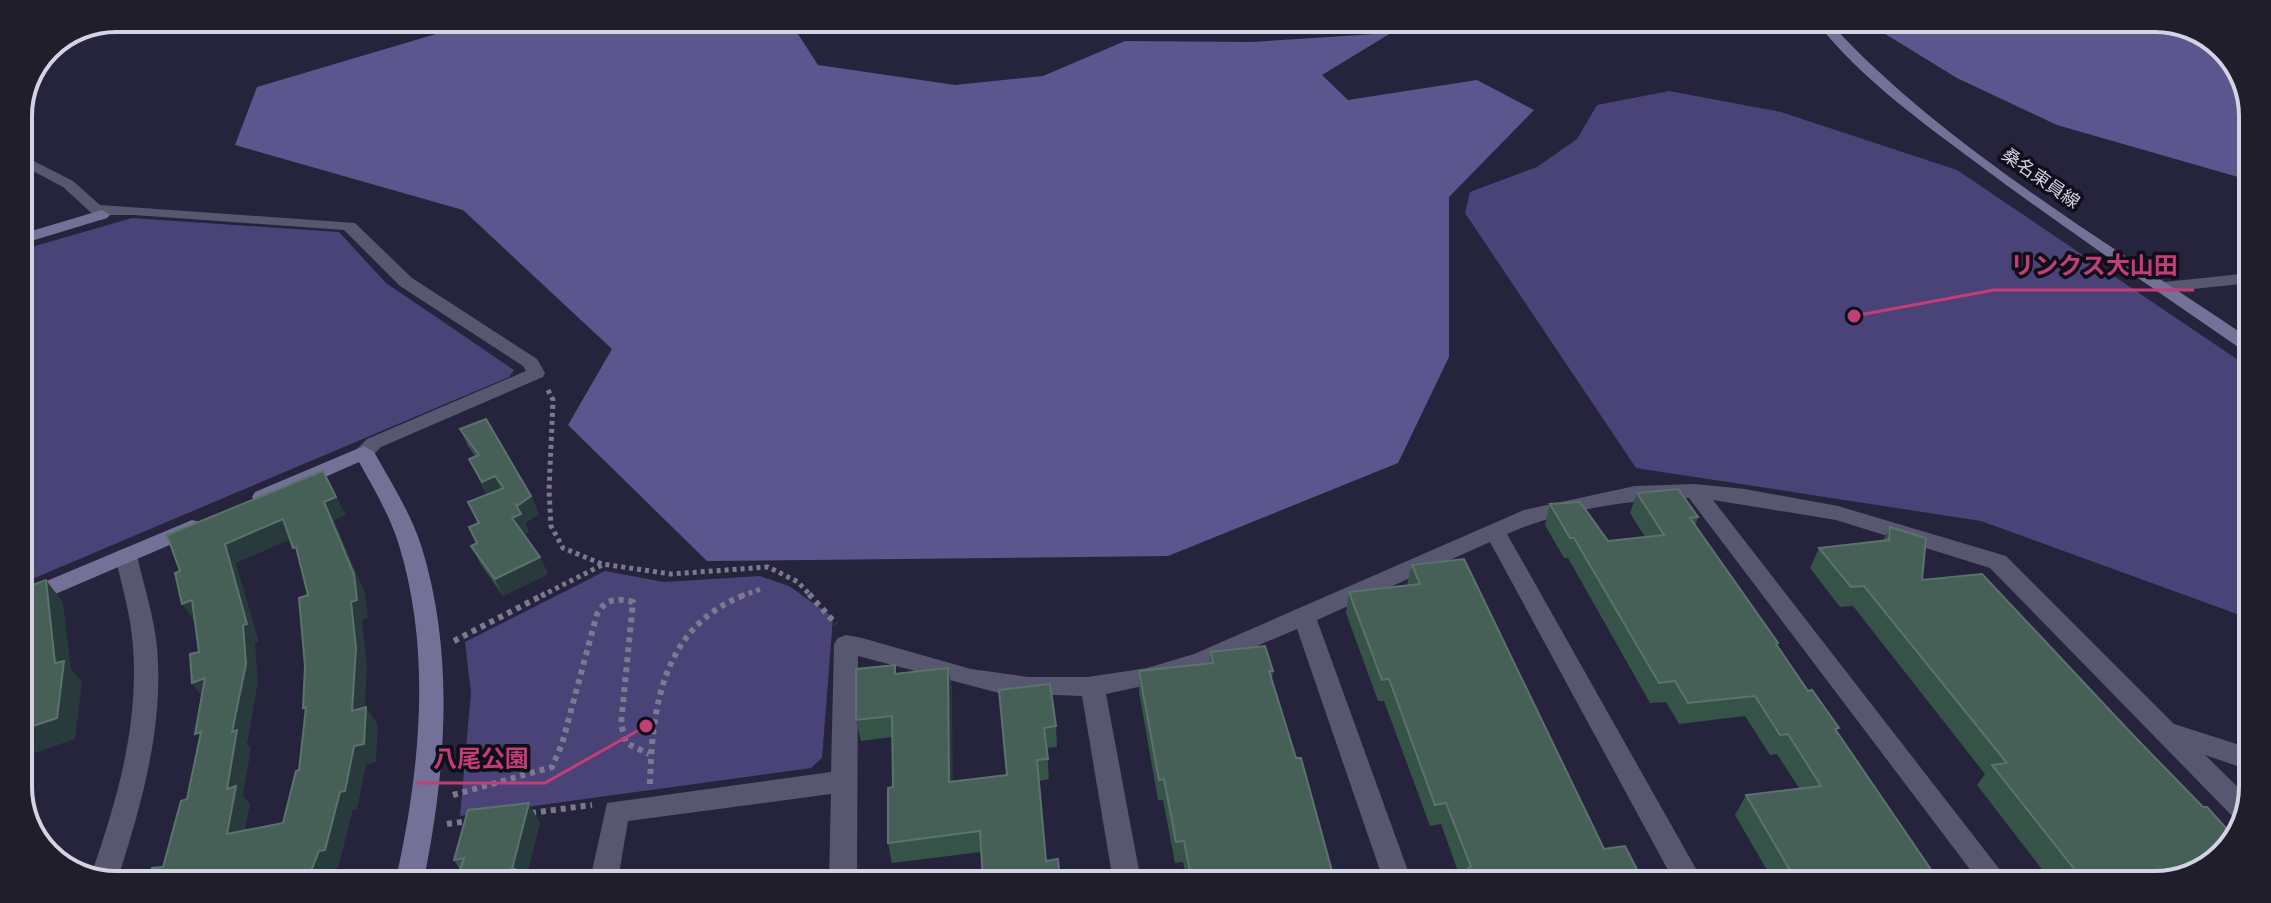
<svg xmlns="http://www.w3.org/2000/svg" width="2271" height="903" viewBox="0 0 2271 903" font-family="Lora,'Noto Sans JP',serif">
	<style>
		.green { fill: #494378 }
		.forest { fill: #5c568f }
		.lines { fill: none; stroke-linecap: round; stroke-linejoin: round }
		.path-far1 { stroke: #7b798f; stroke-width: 5; stroke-dasharray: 4 4; stroke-linecap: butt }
		.path { stroke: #7b798f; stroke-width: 6; stroke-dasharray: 5 5; stroke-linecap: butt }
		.street { fill: #585770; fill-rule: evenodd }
		.secondary { fill: #747198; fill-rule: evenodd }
		.primary { fill: #8985b8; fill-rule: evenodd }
		.wall { fill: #355346 }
		.shaded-wall { fill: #283a3b }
		.building { fill: #466057; stroke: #5c726d; stroke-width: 2; fill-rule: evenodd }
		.labels { text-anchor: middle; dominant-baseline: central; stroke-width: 7; stroke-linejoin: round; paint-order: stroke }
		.far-street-label { font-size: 18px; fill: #d3d3e4; stroke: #0f0e1a }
		.rim { fill: none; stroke: #d3d3e4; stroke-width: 4 }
		.leader { fill: none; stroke: #c53d76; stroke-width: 3 }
		.callout-dot { fill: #c53d76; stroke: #0f0e1a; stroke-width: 3 }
		.callout-label { font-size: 24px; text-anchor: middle; font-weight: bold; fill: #c53d76; stroke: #0f0e1a; stroke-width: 7; stroke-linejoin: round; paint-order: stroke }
	</style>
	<rect width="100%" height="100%" fill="#26233d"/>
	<path class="green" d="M1669,91L1781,112L1957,170L2250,368L2248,618L1981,521L1636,468L1465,213L1470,192L1537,167L1577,139L1597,105Z
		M132,218L339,232L386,283L514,370L509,377L18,585V251Z
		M605,571L664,582L760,576L789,586L833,617L822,758L811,768L460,816L471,693L465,642Z"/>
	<path class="forest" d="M589,20H789L818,65L955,85L1043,76L1125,41L1251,42L1391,33L1322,75L1348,100L1477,80L1534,110L1449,197V357L1398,463L1168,556L707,561L568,425L612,349L463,210L235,145L257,87L463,26Z
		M1869,24L2192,25L2233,57L2253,109L2252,181L2057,125L1957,78Z"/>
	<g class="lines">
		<path class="path-far1" d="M548,390L553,400L549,491L551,526L563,548L602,564L671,574L768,567L798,582L811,596
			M541,596L602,565
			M741,596L761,589"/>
		<path class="path" d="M809,594L836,624
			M454,641L545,594
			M650,784C652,705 663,625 747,594
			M453,795L552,767L562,744L597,614C606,598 617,598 633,602L621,724L626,743L649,754
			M531,813L592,805
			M447,824L469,821"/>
		<path class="street" d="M18,153L73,181L100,205L355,223L412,278L537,359L545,373L543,377L381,447L371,457H357L354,452L367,439L526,371L523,366L400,286L344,230L134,215H110L102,220L97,218L63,187L18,163Z
			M2251,273V283L2164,292L2156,287L2164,282Z
			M1695,484L1745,489L1838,506L2006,556L2174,724L2246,747V769L2205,755L2246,795V824L2237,821L1990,568L1836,520L1713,500L2011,884H1981L1689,498C1627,500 1564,509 1507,534L1704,883H1675L1490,542L1317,620L1412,882H1384L1297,629L1184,677L1106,694L1141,881H1113L1082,696L999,693L858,656L857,880H829L831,794L628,821L618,880H590L607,803L831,772L834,644L838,638L846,635L862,638L971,669L1028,677H1088L1147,668L1194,654L1524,510L1635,486Z
			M126,548L134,551L137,556C144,586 154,616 157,647C164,726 142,803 118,878H90C116,804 139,727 133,647C131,616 122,586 115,556L118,551Z"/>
		<path class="secondary" d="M1818,24H1831C1944,147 2112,245 2250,339V352L2244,351C2153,288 2062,227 1974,161C1919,120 1861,78 1818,24Z
			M102,210L110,215L107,218L18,245V235Z
			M364,446L374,452C391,482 410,512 421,545C455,653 446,770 424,879H396C420,770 432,653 399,545C390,516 374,489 359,462L269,502H255L252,497L255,492Z
			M192,520L200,522L203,527L200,532L18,610V593Z"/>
		<path class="primary" d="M259,19H320L314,23L77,34L92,28Z"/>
	</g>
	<path class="wall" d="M460,429L531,496L539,514L525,523L529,532L523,534L540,557L548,574L503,596L480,563L471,546L476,543L469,527L478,524L468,502L487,495L469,459L475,456L468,446Z
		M1637,493L1698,517L1695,526L1778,643L1777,646L1808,691L1839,728L1837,731L1934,874L1927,884H1775L1735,815L1746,795L1799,788L1777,754L1770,755L1745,716L1679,724L1666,702L1650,703L1568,558H1564L1545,525L1550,504L1608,541L1645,537L1630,513Z
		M1890,527L1922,580L2156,885H2054L1977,785L1985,774L1853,606L1840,607L1810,568L1819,548L1883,541Z
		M1412,565L1604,849L1644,883H1462L1441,824L1430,826L1384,701H1378L1346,613L1349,592L1407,585Z
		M1211,652L1273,671L1272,680L1335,882H1187L1183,862L1175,863L1163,800H1158L1139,692V671L1210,663Z
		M895,665L896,673L948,668L952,689V781L1007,775L999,690L1056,726L1057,747L1047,748L1049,779L1039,781L1046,861L1060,881L981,852L892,863L888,843L893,787L892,737L861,741L856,720Z
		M529,803L540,824L460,870L454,860Z"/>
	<path class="shaded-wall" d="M323,471L346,515L334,520L365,593L368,618L362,620L367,666L364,729L352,711L324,502Z
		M495,476L503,494L489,499L482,482Z
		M531,496L539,514L525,523L529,532L519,536L512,518L517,506Z
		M283,519L294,538L236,563L259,642L255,643L258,682L247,744L251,749L243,795L250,804L241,852L227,834V789L232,732L225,544Z
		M540,557L548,574L503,596L495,579Z
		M46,580L63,602L71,669L82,682L75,739L20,758L18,756V731L55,663Z
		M192,600L195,622L182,604Z
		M948,668L952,689L953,802L949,782Z
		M205,678V701L192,683Z
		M366,707L378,725L376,762L366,765L357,809L353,810L338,868L332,869L328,879H308L340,792Z
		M529,803L540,824L526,879H513L512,869Z"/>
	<path class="building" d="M486,419L531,496L517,506L515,503L521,514L512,518L540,557L495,579L471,546L477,543L469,527L479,523L468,502L504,488L495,476L482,482L469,459L479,455L460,429Z
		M323,471L336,497L324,502L354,574L357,600L351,602L356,648L352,711L366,707L364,744L354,746L345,791L340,792L325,850L319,851L308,879L148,878L152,868L163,867L181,801L187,799L201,732L195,734L205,678L192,683L190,654L199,652L192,600L182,604L175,573L180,571L167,535ZM283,519L293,548L296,547L308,595L299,598L305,666L303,708L306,707L299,770L296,771L283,823L227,834L236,786L227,789L237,730L232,732L246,664L243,625L247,624L225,544Z
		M1678,489L1698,517L1690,518L1778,643L1776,644L1808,691L1812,690L1839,728L1835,729L1934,874L1860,884H1798L1746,795L1821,786L1788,734L1780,735L1755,696L1688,703L1675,681L1659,683L1574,538H1570L1550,504L1580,502L1608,541L1664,535L1637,493Z
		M1890,527L1926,538L1922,580L1982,574L2132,734L2203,807H2207L2235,838L2210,868L2156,885H2087L1992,765L2007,763L1864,586L1851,587L1819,548L1889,540Z
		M1464,559L1604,849L1625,846L1644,883H1474L1468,868L1471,867L1446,803L1435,805L1389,679L1382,680L1349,592L1420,584L1412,565Z
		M46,580L55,663L64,661L57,718L18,731V590Z
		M1265,646L1273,671H1269L1296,758H1301L1335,882H1192L1184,841L1176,842L1164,779L1159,780L1139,671L1213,663L1211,652Z
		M895,665V674L948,668L949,782L1007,775L999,690L1050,684L1056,726L1044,728L1048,759L1037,760L1046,861L1058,859L1060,881H983L980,831L888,843V788L893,787L892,716L856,720V669Z
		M529,803L512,869H515L513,879H457L464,858L454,860L468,810Z"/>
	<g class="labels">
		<g class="far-street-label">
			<text transform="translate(2041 178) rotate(35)">桑名東員線</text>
		</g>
	</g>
	<path d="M0 0H2271V903H0ZM116 32H2155A84 84 0 0 1 2239 116V787A84 84 0 0 1 2155 871H116A84 84 0 0 1 32 787V116A84 84 0 0 1 116 32Z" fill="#1f1e2a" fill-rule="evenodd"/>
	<path class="rim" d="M116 32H2155A84 84 0 0 1 2239 116V787A84 84 0 0 1 2155 871H116A84 84 0 0 1 32 787V116A84 84 0 0 1 116 32Z"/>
	<path class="leader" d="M1854 316L1994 290H2194M646 726L545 783H417"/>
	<g class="callout-dot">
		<circle cx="1854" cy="316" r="8"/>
		<circle cx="646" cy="726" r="8"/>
	</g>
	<g class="callout-label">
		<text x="2094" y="274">リンクス大山田</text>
		<text x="481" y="767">八尾公園</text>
	</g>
</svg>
